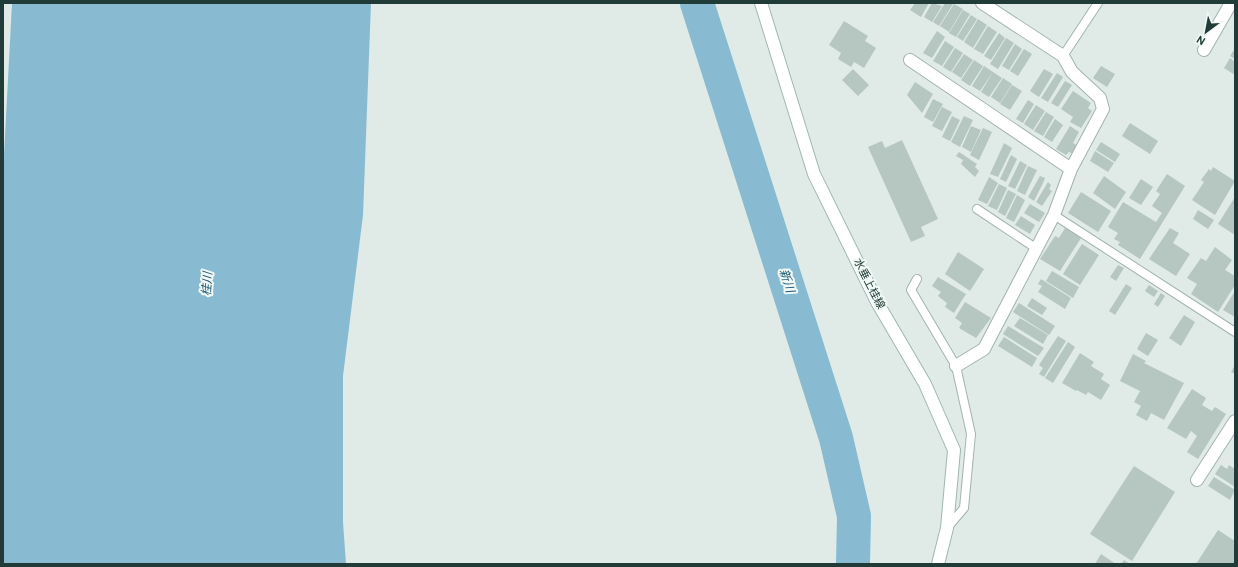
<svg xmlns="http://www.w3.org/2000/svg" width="1238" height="567" viewBox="0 0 1238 567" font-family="Overpass,'Noto Sans JP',sans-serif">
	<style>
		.water { fill: #88bbd1 }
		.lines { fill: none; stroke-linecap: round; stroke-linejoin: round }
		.river { stroke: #88bbd1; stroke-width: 34 }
		.building { fill: #b6c6c1 }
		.service-casing { stroke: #a3b3b0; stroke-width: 10 }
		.minor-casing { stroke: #a3b3b0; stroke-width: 14 }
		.secondary-casing { stroke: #9fb7b2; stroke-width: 14 }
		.service { stroke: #fff; stroke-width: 8 }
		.minor { stroke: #fff; stroke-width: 12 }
		.secondary { stroke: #fff; stroke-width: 12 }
		.labels { text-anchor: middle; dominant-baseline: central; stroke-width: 4; stroke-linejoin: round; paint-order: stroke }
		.street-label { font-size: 11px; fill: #213c38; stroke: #f1f8f5 }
		.water-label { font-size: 12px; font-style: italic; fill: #1b5b77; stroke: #f1f8f5 }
	</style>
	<rect width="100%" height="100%" fill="#e0ebe8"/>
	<path class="water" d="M12,3H371L363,215L343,376V522L346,564H3V174Z"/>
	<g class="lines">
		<path class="river" d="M697,3L836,438L854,516L853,564"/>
	</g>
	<path class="building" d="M915,3H929L921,17L910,10Z
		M932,3L942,6L932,22L924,17Z
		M945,3L953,4L939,26L933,22Z
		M954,4L963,9L949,32L940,26Z
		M963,10L970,14L956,37L949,33Z
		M971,15L977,19L963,41L957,37Z
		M978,19L987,25L973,48L964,42Z
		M844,21L868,36L865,41L876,48L864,68L854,62L851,67L838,59L841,53L829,45Z
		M988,26L997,32L983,54L974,49Z
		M937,31L945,37L932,58L923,53Z
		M999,33L1005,38L991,60L984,56Z
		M1006,38L1014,43L998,69L990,64Z
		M945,41L954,47L942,66L933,61Z
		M1015,44L1022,49L1009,70L1002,66Z
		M955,48L963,53L951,72L943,67Z
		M1235,48V59L1230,56Z
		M1024,49L1032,54L1018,76L1010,71Z
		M964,54L973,60L961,78L952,72Z
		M1230,58L1235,62V75L1224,68Z
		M974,60L983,66L970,86L961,80Z
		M984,66L993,72L980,91L972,86Z
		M1101,66L1115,74L1107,87L1093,78Z
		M853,69L869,85L858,96L842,80Z
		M1044,69L1053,74L1039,97L1030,91Z
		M993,72L1002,78L989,97L981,92Z
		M1057,73L1063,77L1048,102L1041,98Z
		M1003,78L1012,84L1000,103L991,97Z
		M1065,81L1072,85L1058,107L1051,103Z
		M915,82L933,94L922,113L907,95Z
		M1012,85L1022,91L1010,110L1000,104Z
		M1073,91L1091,103L1088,108L1092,111L1081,128L1070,122L1073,117L1061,109Z
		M933,99L943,104L933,122L924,117Z
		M1028,100L1034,104L1023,123L1016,119Z
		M1036,105L1045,111L1033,130L1024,124Z
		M942,107L952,112L942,131L932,126Z
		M1046,112L1054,117L1043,136L1034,131Z
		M952,116L960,120L950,141L942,137Z
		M964,116L973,120L960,147L951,142Z
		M1055,119L1063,125L1052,142L1044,137Z
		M1130,123L1158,141L1150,154L1122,136Z
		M971,126L981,130L971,152L962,147Z
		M1070,126L1079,132L1073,143L1078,146L1073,154L1069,152L1066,155L1056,149Z
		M983,128L992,132L979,160L970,155Z
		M902,140L938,219L921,227L925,236L911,242L868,147L882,141L885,148Z
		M1101,142L1120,154L1115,162L1096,150Z
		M1004,143L1012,148L998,177L990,174Z
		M1095,151L1114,163L1108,172L1090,161Z
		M959,152L977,164L975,167L979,171L975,177L961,164L963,160L956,156Z
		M1011,155L1017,159L1006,182L1000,179Z
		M1020,161L1027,165L1015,189L1008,186Z
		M1028,166L1037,170L1025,195L1017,191Z
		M1213,167L1235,181L1215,215L1192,200L1204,182L1201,180L1209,169L1211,171Z
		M1167,174L1185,186L1140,259L1118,245L1120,242L1114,239L1118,233L1108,227L1123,202L1156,222L1162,213L1152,206L1160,194L1156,191Z
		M1040,176L1045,178L1044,181L1034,201L1028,197Z
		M1104,176L1126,192L1115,209L1093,193Z
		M989,177L998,183L987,204L978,200Z
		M1141,179L1153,187L1141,205L1129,198Z
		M1048,182L1051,185L1049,189L1052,191L1042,206L1036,202Z
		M999,184L1007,188L997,210L988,206Z
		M1008,190L1016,194L1005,216L998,212Z
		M1081,192L1111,211L1098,232L1068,213Z
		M1017,195L1025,200L1014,222L1006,218Z
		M1235,197V235L1218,224Z
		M1030,204L1045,213L1039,222L1024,213Z
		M1198,210L1214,220L1208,229L1193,219Z
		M1021,216L1035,225L1030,234L1015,225Z
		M1065,228L1081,238L1060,271L1040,259L1055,236L1059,238Z
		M1170,228L1179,233L1173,243L1190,254L1176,276L1149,259Z
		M1082,244L1099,255L1080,285L1063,274Z
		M1215,247L1232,260L1225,270L1235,276V285L1218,312L1191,294L1197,284L1187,278L1201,258L1206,261Z
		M958,252L984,269L970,291L945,274Z
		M1118,265L1124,268L1116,281L1110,277Z
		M1052,271L1079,287L1073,298L1046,281Z
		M938,277L966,294L954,313L945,307L947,303L938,296L941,292L932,286Z
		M1041,279L1071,298L1065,309L1038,292L1042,286L1038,284Z
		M1126,284L1132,288L1115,315L1109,311Z
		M1149,285L1158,291L1154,297L1145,291Z
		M1235,291V317L1223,310Z
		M1161,293L1165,296L1158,307L1154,304Z
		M1032,298L1047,308L1042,315L1027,306Z
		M965,302L991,318L976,338L959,328L962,323L955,318Z
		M1019,303L1055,326L1049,335L1013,312Z
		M1184,315L1195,322L1181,346L1169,338Z
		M1020,318L1048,335L1043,344L1014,326Z
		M1008,326L1044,348L1038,356L1003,334Z
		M1146,333L1158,340L1148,356L1137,349Z
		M1058,336L1066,341L1044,377L1039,374L1043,368L1039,365Z
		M1004,337L1037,358L1032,367L998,346Z
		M1068,342L1075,347L1053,383L1045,378Z
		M1080,353L1094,362L1091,366L1104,374L1101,379L1110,385L1101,400L1088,392L1086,395L1077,390L1076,391L1062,383Z
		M1133,354L1146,361L1144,363L1184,383L1164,420L1151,413L1147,421L1136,415L1141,406L1134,402L1140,391L1120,381Z
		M1235,365V374L1231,372Z
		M1192,389L1206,398L1202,405L1212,411L1215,407L1226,414L1198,459L1187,452L1197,436L1191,431L1186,439L1167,428Z
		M1221,465L1227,469L1229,465L1235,469V487L1215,474Z
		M1134,466L1175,492L1132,561L1090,534Z
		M1214,477L1235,490L1230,500L1208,486Z
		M1218,530L1235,541V564H1196Z
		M1101,554L1116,564H1095Z
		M1124,560L1130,564L1122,563Z"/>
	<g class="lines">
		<g class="service-casing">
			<path id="service" d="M1063,56L1098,3
				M977,209L1037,249
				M1054,215L1235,332
				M917,279L911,290L956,366L971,434L964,508L947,528"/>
		</g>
		<g class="minor-casing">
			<path id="minor" d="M1204,50L1231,3
				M910,60L1071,169
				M956,366L984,349L1054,215L1071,169L1103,109L1100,98L1072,72L1063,56L982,3
				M1197,480L1235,421"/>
		</g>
		<g class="secondary-casing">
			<path id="secondary" d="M761,3L814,174L877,302L925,384L954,450L947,528L938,564"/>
		</g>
		<use href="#service" class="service"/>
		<use href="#minor" class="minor"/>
		<use href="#secondary" class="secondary"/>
	</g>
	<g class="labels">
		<g class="street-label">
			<text transform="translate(869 284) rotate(63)">水垂上桂線</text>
		</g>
		<g class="water-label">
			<text transform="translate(786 281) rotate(72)">新川</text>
			<text transform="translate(208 284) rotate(-86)">桂川</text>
		</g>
	</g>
	<rect width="1238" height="567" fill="none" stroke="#213c38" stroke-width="8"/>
	<g transform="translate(1206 32) rotate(212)" stroke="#f1f8f5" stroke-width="3" paint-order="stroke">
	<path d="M0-3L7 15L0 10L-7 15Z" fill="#213c38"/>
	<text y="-6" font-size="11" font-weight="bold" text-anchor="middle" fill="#213c38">N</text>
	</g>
</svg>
